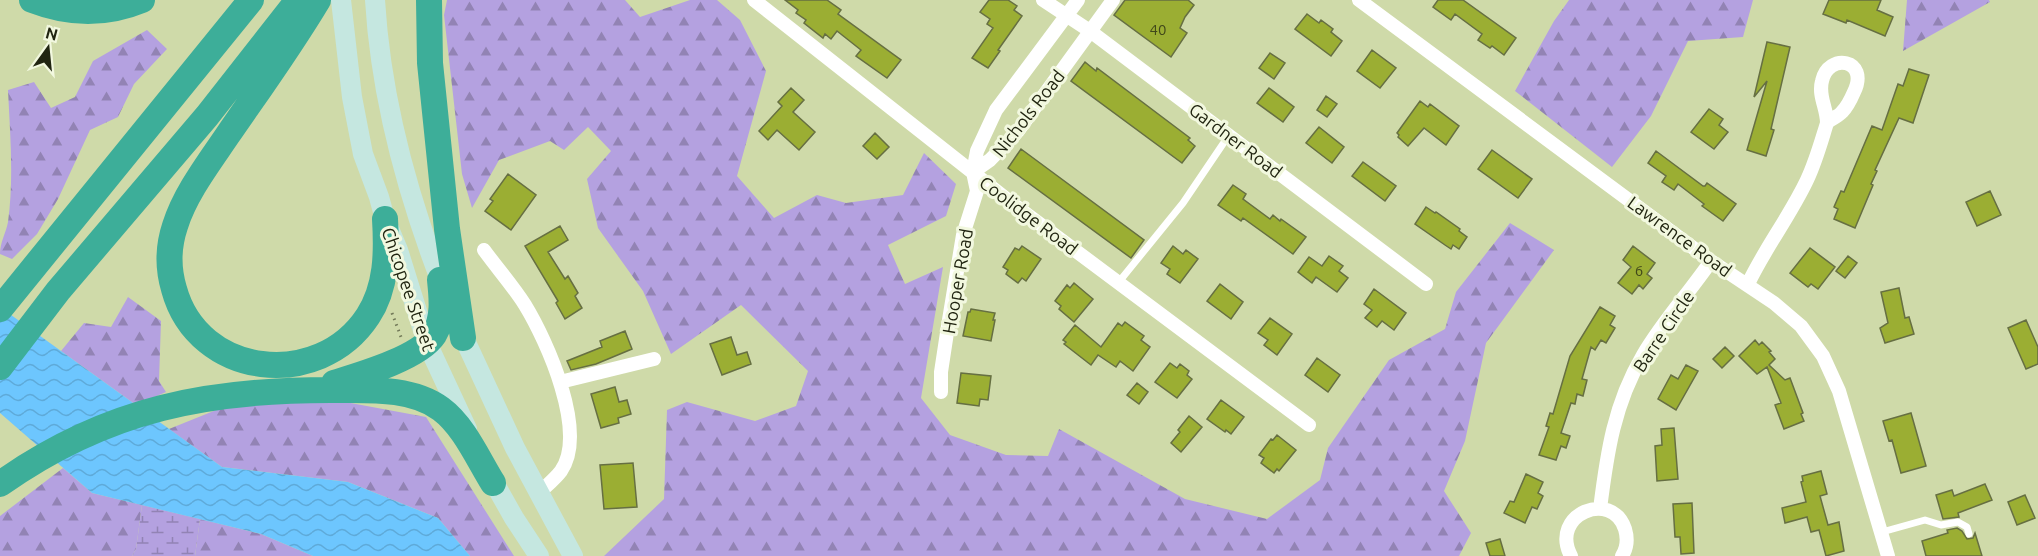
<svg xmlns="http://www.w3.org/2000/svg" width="2038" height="556" viewBox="0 0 2038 556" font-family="Ubuntu,sans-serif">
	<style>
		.forest { fill: url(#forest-firs) }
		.wetland { fill: url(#wetland-marsh) }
		.water { fill: url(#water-waves) }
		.building { fill: #9bae33; stroke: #666f42; stroke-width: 1.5 }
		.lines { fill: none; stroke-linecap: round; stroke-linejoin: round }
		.path { stroke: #727958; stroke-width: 3; stroke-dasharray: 1.5 4.5; stroke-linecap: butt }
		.lane { stroke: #fff; stroke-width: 7 }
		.street { stroke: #fff; stroke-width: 14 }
		.secondary { stroke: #c5e7e0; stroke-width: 20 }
		.highway { stroke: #3dae99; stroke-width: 26 }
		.labels { text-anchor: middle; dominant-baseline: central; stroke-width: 6; stroke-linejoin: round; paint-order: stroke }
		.number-label { font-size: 15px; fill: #40471a }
		.street-label { font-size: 18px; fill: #212511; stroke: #f2f8df }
	</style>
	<defs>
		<pattern id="forest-firs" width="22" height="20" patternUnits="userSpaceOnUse" patternTransform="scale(1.5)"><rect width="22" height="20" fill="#b4a1e0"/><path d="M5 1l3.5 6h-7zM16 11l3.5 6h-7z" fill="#9283b4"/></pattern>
		<pattern id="wetland-marsh" width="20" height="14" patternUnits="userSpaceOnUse" patternTransform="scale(1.5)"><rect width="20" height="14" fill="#b4a1e0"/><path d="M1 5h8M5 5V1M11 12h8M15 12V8" fill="none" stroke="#9283b4"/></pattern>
		<pattern id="water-waves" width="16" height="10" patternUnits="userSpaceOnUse" patternTransform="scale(1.5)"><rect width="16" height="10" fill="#6dc6fe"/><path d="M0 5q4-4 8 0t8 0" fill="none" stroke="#5eaad9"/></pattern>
	</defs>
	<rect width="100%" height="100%" fill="#cfdaa9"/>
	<path class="forest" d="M447,0H625L640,17L690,0H717L740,20L766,71L737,176L774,218L817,195L846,203L903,195L924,153L956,184L946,216L888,245L905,284L943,267L921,398L950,435L1006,455L1048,456L1059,429L1185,499L1267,519L1320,480L1328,448L1389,360L1445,329L1456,292L1510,223L1554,250L1486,343L1465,441L1444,491L1471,533L1459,556H604L664,499L667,410L687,402L755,421L796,406L808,371L741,305L671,354L643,291L598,228L587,179L611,151L588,127L564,150L550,141L499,160L472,208L462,174L444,15Z
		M1569,0H1753L1743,37L1688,41L1651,116L1612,167L1515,91L1554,21Z
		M1907,0H1989L1990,2L1903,51Z
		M147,30L167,49L134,84L118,117L90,130L58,199L37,234L12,259L0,254C0,242 6,233 8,222C14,179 10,133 8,90L34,82L51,108L75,97L93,61Z
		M128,297L161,321L159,381L166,392L136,405L61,351L84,323L111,327Z
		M329,399L426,417L514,556H470L438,518L348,482L222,467L169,429L226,406Z
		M63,468L92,493L142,505L136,549L132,556H0V516Z
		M200,519L261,534L313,556H195Z"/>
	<path class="wetland" d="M142,505L200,519L195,556H132L136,549Z"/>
	<path class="water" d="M0,307L222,467L348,482L438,518L470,556H313L261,534L92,493L0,413Z"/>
	<path class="building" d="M785,0H827L841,10L838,14L901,60L887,78L856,56L861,50L837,31L831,39L825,34L823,38L804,23L806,20L796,13L798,10Z
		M989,0H1008L1017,6L1014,10L1022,16L998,50L1000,51L988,68L972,58L993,28L987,24L990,19L980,12Z
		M1125,0H1188L1194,5L1185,17L1180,28L1187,33L1171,57L1114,15Z
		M1438,0H1463L1516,38L1504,55L1492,46L1490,48L1478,40L1482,34L1455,14L1451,20L1433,7Z
		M1829,0H1881L1877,10L1893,17L1885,36L1847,20L1846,23L1823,14Z
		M1307,14L1319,23L1321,20L1333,29L1331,32L1342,41L1331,56L1295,29Z
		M1767,42L1790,47L1771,129L1774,130L1766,156L1747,150L1767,81L1754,97Z
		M1372,50L1396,68L1380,88L1357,71Z
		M1270,53L1285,63L1274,79L1259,68Z
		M1085,62L1096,71L1097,68L1190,138L1188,140L1195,146L1182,163L1071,81Z
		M1909,69L1929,75L1913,123L1899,118L1875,170L1877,171L1871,184L1873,185L1855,228L1834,219L1838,209L1834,207L1841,191L1844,192L1872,126L1882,130L1898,84L1903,86Z
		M791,88L804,100L793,112L815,132L799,150L777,130L768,140L759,131L782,106L778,102Z
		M1269,88L1294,107L1283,122L1257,103Z
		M1326,96L1337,104L1327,117L1317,110Z
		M1420,101L1428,107L1430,104L1459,126L1446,145L1424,128L1408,146L1398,137L1399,135L1397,133Z
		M1709,109L1723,119L1719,125L1728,132L1714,149L1691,132Z
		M1319,127L1344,147L1332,163L1306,143Z
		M875,133L889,147L877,159L863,146Z
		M1021,149L1144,240L1131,258L1008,168Z
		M1492,150L1532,179L1518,198L1478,169Z
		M1656,151L1703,186H1705L1707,183L1736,204L1723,221L1702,206L1704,204L1678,184L1674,190L1662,182L1666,176L1648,163Z
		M1363,162L1396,186L1385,201L1352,176Z
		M508,174L536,195L511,230L485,211L493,201L490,199Z
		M1233,185L1246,194L1243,199L1270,219L1273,215L1280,221L1281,219L1306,237L1293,254L1243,218L1241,221L1218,205Z
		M1990,191L2001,215L1977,226L1966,202Z
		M1426,207L1435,213L1436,212L1460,229L1459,231L1467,237L1459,249L1453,245L1451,249L1445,245L1415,224Z
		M560,226L568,240L548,252L565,279L568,276L578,293L575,296L582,308L565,319L556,303L558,301L525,246Z
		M1022,246L1041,259L1026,281L1022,278L1018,283L1006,274L1008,270L1003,267L1015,248L1019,250Z
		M1173,246L1183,254L1186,250L1198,259L1180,283L1167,274L1170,269L1161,263Z
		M1633,246L1655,263L1647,274L1652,278L1643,289L1639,285L1632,294L1618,283L1631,267L1623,260Z
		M1810,248L1835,267L1818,289L1811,284L1808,287L1790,273Z
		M1329,256L1343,266L1339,271L1348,278L1337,292L1316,277L1312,283L1298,272L1309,257L1322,266Z
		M1848,256L1857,263L1845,278L1836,271Z
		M1074,283L1093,299L1074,322L1059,309L1061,306L1055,301L1067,285L1070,288Z
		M1220,284L1243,302L1231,319L1207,301Z
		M1899,288L1905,318L1909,317L1914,334L1885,343L1880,328L1888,323L1881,292Z
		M1374,289L1406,313L1394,330L1382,321L1377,327L1365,318L1372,310L1364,304Z
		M1600,307L1615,316L1610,325L1615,328L1606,343L1601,340L1595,350L1591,347L1582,379L1587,380L1583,396L1577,394L1575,404L1571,403L1561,433L1570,436L1566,448L1561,446L1556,460L1539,455L1549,427L1546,426L1550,413L1553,414L1570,356Z
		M971,309L995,313L993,320H995L991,341L963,336L968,312H970Z
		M1270,318L1292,334L1277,355L1264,345L1268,340L1258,333Z
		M2026,320L2038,347V364L2026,369L2008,328Z
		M1125,322L1144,336L1141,340L1150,347L1133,371L1120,361L1116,367L1098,355L1091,365L1064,344L1066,342L1063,340L1075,325L1101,347L1118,323L1122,326Z
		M625,331L632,349L596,364L571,370L567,361L602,347L600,341Z
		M731,337L737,355L747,352L751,364L722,375L710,344Z
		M1755,340L1759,345L1762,342L1771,351L1769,352L1775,359L1769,365L1785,380L1790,378L1803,413L1801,414L1804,421L1784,429L1775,405L1781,403L1767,367L1757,374L1739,356Z
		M1725,347L1734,356L1722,368L1713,359Z
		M1317,358L1340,375L1328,392L1305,375Z
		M1170,363L1177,368L1180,364L1189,371L1187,375L1192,379L1177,398L1155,382Z
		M1686,365L1698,371L1676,410L1658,399L1671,375L1678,379Z
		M961,373L991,376L988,400L980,399L979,406L957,403Z
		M1137,383L1148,392L1139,404L1127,395Z
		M615,387L619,402L627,400L631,414L618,418L619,423L601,428L591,394Z
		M1221,400L1244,417L1231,434L1226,430L1225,432L1207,419Z
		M1911,413L1926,466L1901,473L1892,440L1889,441L1883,421Z
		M1189,416L1202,427L1181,452L1171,443L1180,432L1178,430Z
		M1674,428L1678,479L1657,481L1655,446L1662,445L1661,429Z
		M1277,435L1296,450L1279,471L1277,469L1274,473L1261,463L1264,458L1259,455L1271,439L1273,440Z
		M633,463L637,507L604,509L600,465Z
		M1821,471L1827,494L1820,496L1828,525L1839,522L1844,551L1826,556L1819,530L1811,532L1807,517L1785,523L1782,508L1806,502L1801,482L1803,481L1802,476Z
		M1526,474L1543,482L1538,493L1543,496L1537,509L1532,507L1525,523L1504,513L1510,501L1514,502Z
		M1985,484L1992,500L1958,513L1959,517L1943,519L1936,495L1952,490L1954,496Z
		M2025,495L2035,518L2017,525L2008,502Z
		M1692,503L1694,553L1681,554L1680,537H1675L1673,504Z
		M1957,528L1962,531L1967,539L1973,538L1975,533L1982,556H1926L1922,541L1948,533L1947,530Z
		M1500,539L1505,556H1490L1486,543Z"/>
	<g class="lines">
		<path class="path" d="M392,313L401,337"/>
		<path class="lane" d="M1118,283L1183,203L1229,135
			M1882,532L1925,520L1941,525L1958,522L1967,527L1969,534"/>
		<path class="street" d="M754,0L1009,201L1309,425
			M1043,0L1090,31L1426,284
			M1359,0L1711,261L1774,303L1801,326L1823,356L1839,391L1888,556
			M973,172L990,160L1018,131L1113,0
			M484,250C497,268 513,286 525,305C547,341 588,432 561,471C555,479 545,487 538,494
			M1748,284C1765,248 1790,216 1807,180C1816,161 1821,142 1827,123C1831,118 1838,117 1842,112C1848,106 1851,99 1854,92C1870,59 1828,52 1822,81C1818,96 1827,108 1827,123
			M560,382L654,359
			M941,392V372L948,326L963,235L977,191L973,172L977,151L996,110L1078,0
			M1600,509C1607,453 1614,404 1643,355C1663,321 1689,293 1711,261
			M1571,556C1549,514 1612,489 1625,529C1628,539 1627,548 1622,556"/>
		<path class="secondary" d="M341,0L352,97L363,154L379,197L385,219L398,250L427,343L467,429
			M375,0C381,101 408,198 445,292
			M458,325L515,448L573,556
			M488,472L514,518L539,556"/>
		<path class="highway" d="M32,0C68,14 106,15 142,0
			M318,0C290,47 258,91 227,136C208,164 185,194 175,226C168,247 168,269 174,289C198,378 319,391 368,316C387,287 387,252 385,219
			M429,0L430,63L447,229L463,338
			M0,309L251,0
			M0,367L58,291L207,116L298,0
			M334,383C360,375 419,358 434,335C444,318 442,299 440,280
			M0,484C107,408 210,389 339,390C371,390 413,388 441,409C464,426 478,459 493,483"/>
	</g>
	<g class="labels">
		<g class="number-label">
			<text x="1158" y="29">40</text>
			<text x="1639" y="270">6</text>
		</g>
		<g class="street-label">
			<text transform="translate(1028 113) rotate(-52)">Nichols Road</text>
			<text transform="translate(1236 140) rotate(37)">Gardner Road</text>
			<text transform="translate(1029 215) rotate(37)">Coolidge Road</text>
			<text transform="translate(1680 236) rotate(36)">Lawrence Road</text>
			<text transform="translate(957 281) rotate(-80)">Hooper Road</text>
			<text transform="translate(409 289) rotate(71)">Chicopee Street</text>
			<text transform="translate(1663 331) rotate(-56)">Barre Circle</text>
		</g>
	</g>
	<g transform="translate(48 48) rotate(15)" stroke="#f2f8df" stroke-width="4.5" paint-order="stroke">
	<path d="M0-4.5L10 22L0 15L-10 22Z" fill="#212511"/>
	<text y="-9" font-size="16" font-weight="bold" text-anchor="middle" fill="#212511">N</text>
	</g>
</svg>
